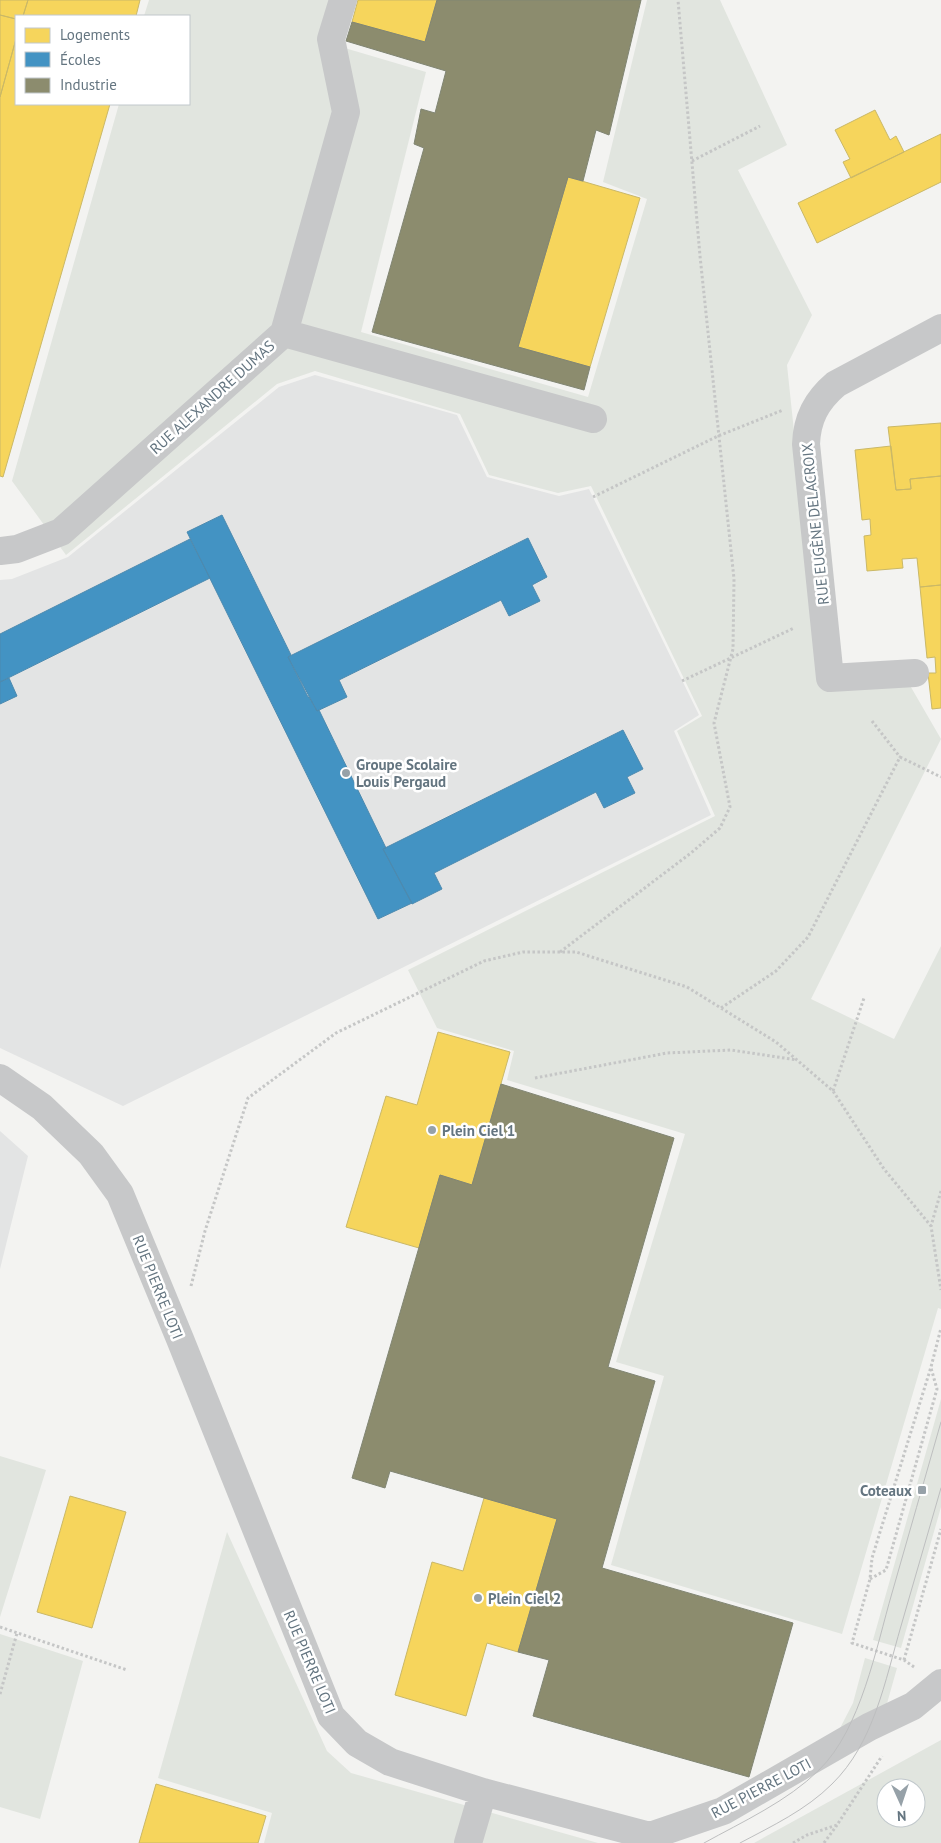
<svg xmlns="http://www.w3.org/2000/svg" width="941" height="1843" viewBox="0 0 941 1843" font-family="'PT Sans',sans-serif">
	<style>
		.built { fill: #e3e4e4 }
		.green { fill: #e1e5df; fill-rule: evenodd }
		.homes { fill: #f6d55c; stroke: #cab867 }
		.schools { fill: #4393c3; stroke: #4d8aaf }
		.industry { fill: #8c8c6e; stroke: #808573 }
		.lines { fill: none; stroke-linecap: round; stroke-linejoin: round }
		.path { stroke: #c5c6c6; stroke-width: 3; stroke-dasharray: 2.5 2.5; stroke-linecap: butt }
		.minor { stroke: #c7c8c9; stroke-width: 28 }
		.tram { stroke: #bdbebf; stroke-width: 1 }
		.poi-dot { fill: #96a1a8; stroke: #fff; stroke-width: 2 }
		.labels { text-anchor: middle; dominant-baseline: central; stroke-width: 5; stroke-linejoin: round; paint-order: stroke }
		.street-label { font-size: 15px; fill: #647580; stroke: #fff }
		.poi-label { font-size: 15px; font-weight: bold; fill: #647580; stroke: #fff; text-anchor: start }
	</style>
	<rect width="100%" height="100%" fill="#f3f3f1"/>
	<path class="built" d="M315,375L457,415L487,477L559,496L589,489L699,715L674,731L711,815L123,1106L0,1048V580L12,579L68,557L279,387Z
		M0,1131L28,1156L0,1269Z"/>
	<path class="green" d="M149,0H332L321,41L426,72L361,332L588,397L647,199L603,182L647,0H720L787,145L738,170L812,315L787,365L821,687L908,682L941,739L811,999L894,1039L941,946V1309L938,1308L842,1634L611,1565L664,1376L616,1362L685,1134L507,1080L514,1051L437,1028L408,970L715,816L677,731L702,716L591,486L558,493L489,475L460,414L315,371L277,384L66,555L12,481L119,104H189V16H144Z
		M941,1399V1507L901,1648L873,1640Z
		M0,1456L46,1470L0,1617Z
		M227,1532L327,1751L351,1773L598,1843H264L272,1813L158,1778Z
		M0,1634L83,1661L40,1819L0,1807Z
		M865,1658L897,1668L886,1707L837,1734L853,1703Z
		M941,1740V1843H754ZM886,1788H916V1818H886Z"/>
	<path class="homes" d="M0,0H28L23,16H16V19L0,15Z
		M28,0H140L136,16H23Z
		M358,0H437L425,42L352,22Z
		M0,15L16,19V39L0,97Z
		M16,39V104H110L3,477L0,476V97Z
		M875,110L890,140L896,136L904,152L851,178L843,162L850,159L835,130Z
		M941,134V182L817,243L798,203Z
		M568,177L640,198L590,367L518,347Z
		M941,423V476L910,479L911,489L896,490L888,427Z
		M891,446L896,490L911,489L910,479L941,476V585L920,587L917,558L902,559L903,568L867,571L864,536L871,535L870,519L862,520L855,450Z
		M941,585V708L932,709L928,673H936L935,657L927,658L920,587Z
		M438,1032L510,1052L472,1185L440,1175L419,1248L346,1227L386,1096L417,1105Z
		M70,1496L126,1512L92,1628L37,1612Z
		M484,1498L557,1519L518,1652L487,1643L466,1716L395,1695L432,1562L463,1571Z
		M156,1784L266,1816L258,1843H139Z"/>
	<path class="schools" d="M222,515L291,655L288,657L308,697H309L317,711L319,710L386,848L383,849L412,903L378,919L187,532Z
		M528,538L547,577L532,585L540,601L509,616L501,600L339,680L347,697L317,711L288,657Z
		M190,539L210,578L0,682V634Z
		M9,678L17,696L0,704V682Z
		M623,730L643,769L627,777L635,793L604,808L596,792L434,873L442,889L412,904L383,849Z"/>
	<path class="industry" d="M437,0H641L609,135L596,130L583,181L568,177L518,347L590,367L584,390L372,332L424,148L414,144L421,109L435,113L446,71L346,41L352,22L425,42Z
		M501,1084L674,1138L608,1367L655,1381L602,1568L793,1623L749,1777L533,1716L549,1660L518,1652L557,1519L390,1471L385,1488L352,1478L440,1175L472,1185Z"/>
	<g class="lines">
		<path class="path" d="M692,161L760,126
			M593,497L718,436L783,410
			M682,681L794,628
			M872,721L900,757
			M560,952L691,853L720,828L730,807L714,723L733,649L734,579L700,256L678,0
			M721,1008L776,971L808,937L900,757L941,777
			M535,1078L667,1053L731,1050L797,1060
			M833,1091L864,998
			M941,1191L931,1226L941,1290
			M191,1286L205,1231L248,1098L336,1033L484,961L523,952H576L687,987L776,1042L833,1091L884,1169L931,1226
			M870,1579L886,1570L937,1389L931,1368
			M0,1627L127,1670
			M904,1660L941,1529
			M914,1667L904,1660L852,1643L870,1579L872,1558L931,1367L941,1328
			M0,1694L17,1633
			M793,1843L807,1835L837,1825L882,1756
			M824,1843L837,1825"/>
		<path class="minor" d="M284,333L346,112L331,39L343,0
			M0,551L17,549L61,532L284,333L593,419
			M915,673L830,678L806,444C807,419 816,401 836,384L941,328
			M0,1078L42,1107L91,1154L120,1194L180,1339L331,1716L357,1743L390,1762L483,1792L650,1836L723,1811L869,1727L913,1706L941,1683
			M468,1843L483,1792"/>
		<path class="tram" d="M704,1843C742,1822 788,1801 819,1770C861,1729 876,1648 892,1593C908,1536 925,1479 941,1422
			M740,1843C772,1826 806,1810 832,1784C874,1743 885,1681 901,1626C914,1580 928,1534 941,1488"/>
	</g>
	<g class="poi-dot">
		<circle cx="346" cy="773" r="5"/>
		<circle cx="432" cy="1130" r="5"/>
		<rect x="917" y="1485" width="10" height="10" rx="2.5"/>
		<circle cx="478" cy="1598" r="5"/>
	</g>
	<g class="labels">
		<g class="street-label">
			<text transform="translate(212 397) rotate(-42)">RUE ALEXANDRE DUMAS</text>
			<text transform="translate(815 524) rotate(-96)">RUE EUGÈNE DELACROIX</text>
			<text transform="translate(158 1287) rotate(68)">RUE PIERRE LOTI</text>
			<text transform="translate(310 1662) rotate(67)">RUE PIERRE LOTI</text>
			<text transform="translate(761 1788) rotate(-28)">RUE PIERRE LOTI</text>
		</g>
		<g class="poi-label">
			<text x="356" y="764">Groupe Scolaire<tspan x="356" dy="17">Louis Pergaud</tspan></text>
			<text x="442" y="1130">Plein Ciel 1</text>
			<text x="912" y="1490" text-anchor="end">Coteaux</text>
			<text x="488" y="1598">Plein Ciel 2</text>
		</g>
	</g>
	<rect x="15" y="15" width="175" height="90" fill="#ffffff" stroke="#c1c8cc"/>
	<rect x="25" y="28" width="25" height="15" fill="#f6d55c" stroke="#c1c8cc"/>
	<text x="60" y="40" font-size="15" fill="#647580">Logements</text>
	<rect x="25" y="52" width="25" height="15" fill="#4393c3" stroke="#c1c8cc"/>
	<text x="60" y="65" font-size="15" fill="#647580">Écoles</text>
	<rect x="25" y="78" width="25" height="15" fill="#8c8c6e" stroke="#c1c8cc"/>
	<text x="60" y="90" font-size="15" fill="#647580">Industrie</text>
	<g transform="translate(901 1803) rotate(177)"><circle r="24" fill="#ffffff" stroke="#c1c8cc"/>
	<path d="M0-4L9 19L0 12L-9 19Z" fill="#96a1a8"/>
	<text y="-8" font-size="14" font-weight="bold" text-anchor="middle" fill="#647580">N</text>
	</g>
</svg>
